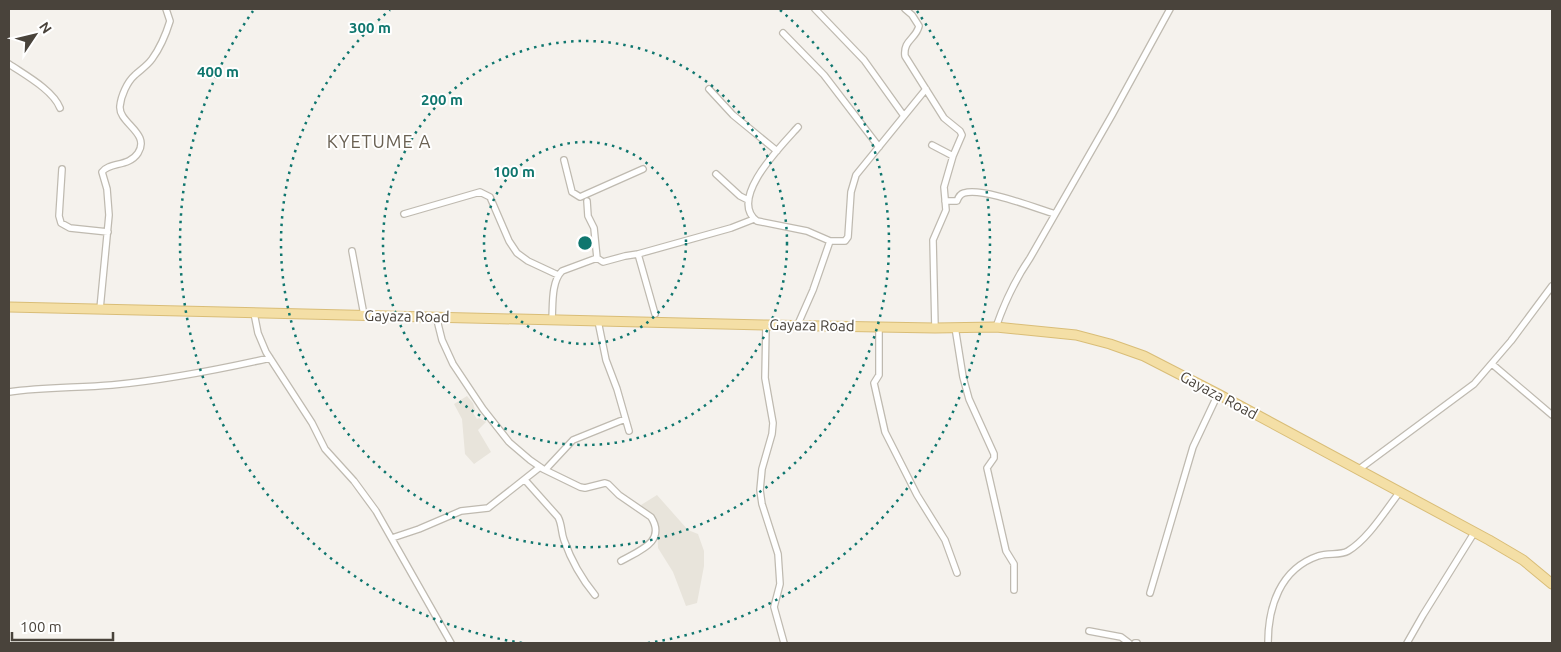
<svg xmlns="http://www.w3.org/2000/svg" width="1561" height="652" viewBox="0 0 1561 652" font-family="Ubuntu,sans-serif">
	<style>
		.residential { fill: #e8e4db }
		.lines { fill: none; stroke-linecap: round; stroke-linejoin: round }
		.street-casing { stroke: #bfbab0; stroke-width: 8 }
		.primary-casing { stroke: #d9bd77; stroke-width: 11 }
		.street { stroke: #fff; stroke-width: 5.5 }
		.primary { stroke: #f4dfa6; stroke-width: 9 }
		.ring { fill: none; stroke: #0f766e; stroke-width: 2.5; stroke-dasharray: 2.5 5 }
		.labels { text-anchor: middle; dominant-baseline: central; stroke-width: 4; stroke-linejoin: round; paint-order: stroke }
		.street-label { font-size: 15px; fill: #49433b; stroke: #fff }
		.quarter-label { font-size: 18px; letter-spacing: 1px; fill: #6a6153; stroke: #fff }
		.centre { fill: #0f766e; stroke: #fff; stroke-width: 2.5 }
		.ring-label { font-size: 15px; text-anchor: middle; font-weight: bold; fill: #0f766e; stroke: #fff; stroke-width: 4; stroke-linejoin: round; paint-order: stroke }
	</style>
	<rect width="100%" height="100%" fill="#f5f2ed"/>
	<path class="residential" d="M467,396L473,403L475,410L473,413L477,419L479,418L486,422L478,430L491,452L474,464L465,454L462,419L454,404Z
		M657,495L688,530L698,534L704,551V566L697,603L686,606L673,572L658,548L657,522L641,505Z"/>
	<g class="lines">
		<g class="street-casing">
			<path id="street" d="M815,9L864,60L904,116
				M905,9L912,15L919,26C916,39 903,40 905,56L944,118L960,131L962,135L953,156L944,187L946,210L933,240L935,328
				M783,33L824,75L879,147
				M9,64C25,75 53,90 60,108
				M709,89L733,115L777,151
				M798,127C783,144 727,199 757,221L807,231L830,241H845L848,237L851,192L856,175L926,89
				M932,145L953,156
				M564,160L572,192L580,197L643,169
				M62,169L59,216L61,223L70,228L108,232
				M716,174L740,196L748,200
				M587,201L588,216L594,228L597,258
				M945,201H957C958,198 960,194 964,193C982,187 1035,208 1055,214
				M404,214L480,192L490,197L509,241L517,253L528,261L558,275
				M352,251L364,315
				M638,254L655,314
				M100,309L109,215L107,189L102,172C109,162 129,167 138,153C151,133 118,123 120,106C121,96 127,82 135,75C140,70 147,66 152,59C160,48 166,34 170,21L166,9
				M254,313L258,333L266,352L312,423L325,449L354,481L376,511L451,643
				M436,316L442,340L453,364L483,409L509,442L530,460L543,469L580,487L585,488L605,483L608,484L619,495L651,517C667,542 638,551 621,561
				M552,319C553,305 551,282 562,271L597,258L603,262L625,256L638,254L731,228L754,219
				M598,321L606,360L617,389L629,431
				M798,324L813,290L830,241
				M766,325L765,378L773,423L772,434L762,469L760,490L762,504L778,554L780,584L774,607L784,643
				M879,326V375L874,383L885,432L917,495L945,540L957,573
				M955,327L963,377L969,399L994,454V458L987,468L1006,551L1014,564V590
				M996,327C1005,301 1015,280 1030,258L1112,115L1170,9
				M1492,364L1552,415
				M9,392C43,387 77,388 112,385C165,380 217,370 270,358
				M546,469L573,440L625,419
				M1358,470L1474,384L1511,341L1552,286
				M525,480L558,517C562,524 561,532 564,540C571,560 581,578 595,595
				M392,538L419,529L461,511L488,508L540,467
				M1150,593L1193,447L1218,394
				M1089,631L1121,637L1129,643
				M1135,643H1137
				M1268,643C1268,607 1280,569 1318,556C1328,552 1340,556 1348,551C1368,539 1385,511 1399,493
				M1407,643L1423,615L1474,533"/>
		</g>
		<g class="primary-casing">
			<path id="primary" d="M9,307L766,325L935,328L996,327L1076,335L1110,344L1144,356L1218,394L1489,540L1523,560L1552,584"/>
		</g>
		<use href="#street" class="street"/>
		<use href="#primary" class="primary"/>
	</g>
	<g class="ring">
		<circle cx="585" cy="243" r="101"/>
		<circle cx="585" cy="243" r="202"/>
		<path d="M780 10A304 304 0 1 1 390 10"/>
		<path d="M522 643A405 405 0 0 1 253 11M917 11A405 405 0 0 1 648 643"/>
	</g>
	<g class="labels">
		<g class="street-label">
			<text transform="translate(407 316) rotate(1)">Gayaza Road</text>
			<text transform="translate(812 325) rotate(1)">Gayaza Road</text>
			<text transform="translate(1219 395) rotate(28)">Gayaza Road</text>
		</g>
		<g class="quarter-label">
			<text x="379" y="141">KYETUME A</text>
		</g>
	</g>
	<circle cx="585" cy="243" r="8" class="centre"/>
	<g class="ring-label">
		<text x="370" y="33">300 m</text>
		<text x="218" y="77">400 m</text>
		<text x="442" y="105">200 m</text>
		<text x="514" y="177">100 m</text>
	</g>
	<rect width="1561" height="652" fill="none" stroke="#49433b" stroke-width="20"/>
	<g transform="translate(35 35) rotate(55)" stroke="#ffffff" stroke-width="4" paint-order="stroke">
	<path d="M0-4L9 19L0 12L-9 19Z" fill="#49433b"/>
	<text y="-8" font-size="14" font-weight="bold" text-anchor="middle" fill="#49433b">N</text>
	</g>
	<path d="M12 632v8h101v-8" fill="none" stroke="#49433b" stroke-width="2.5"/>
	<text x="20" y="632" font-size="15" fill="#49433b" stroke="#ffffff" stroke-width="4" paint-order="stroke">100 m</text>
</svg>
